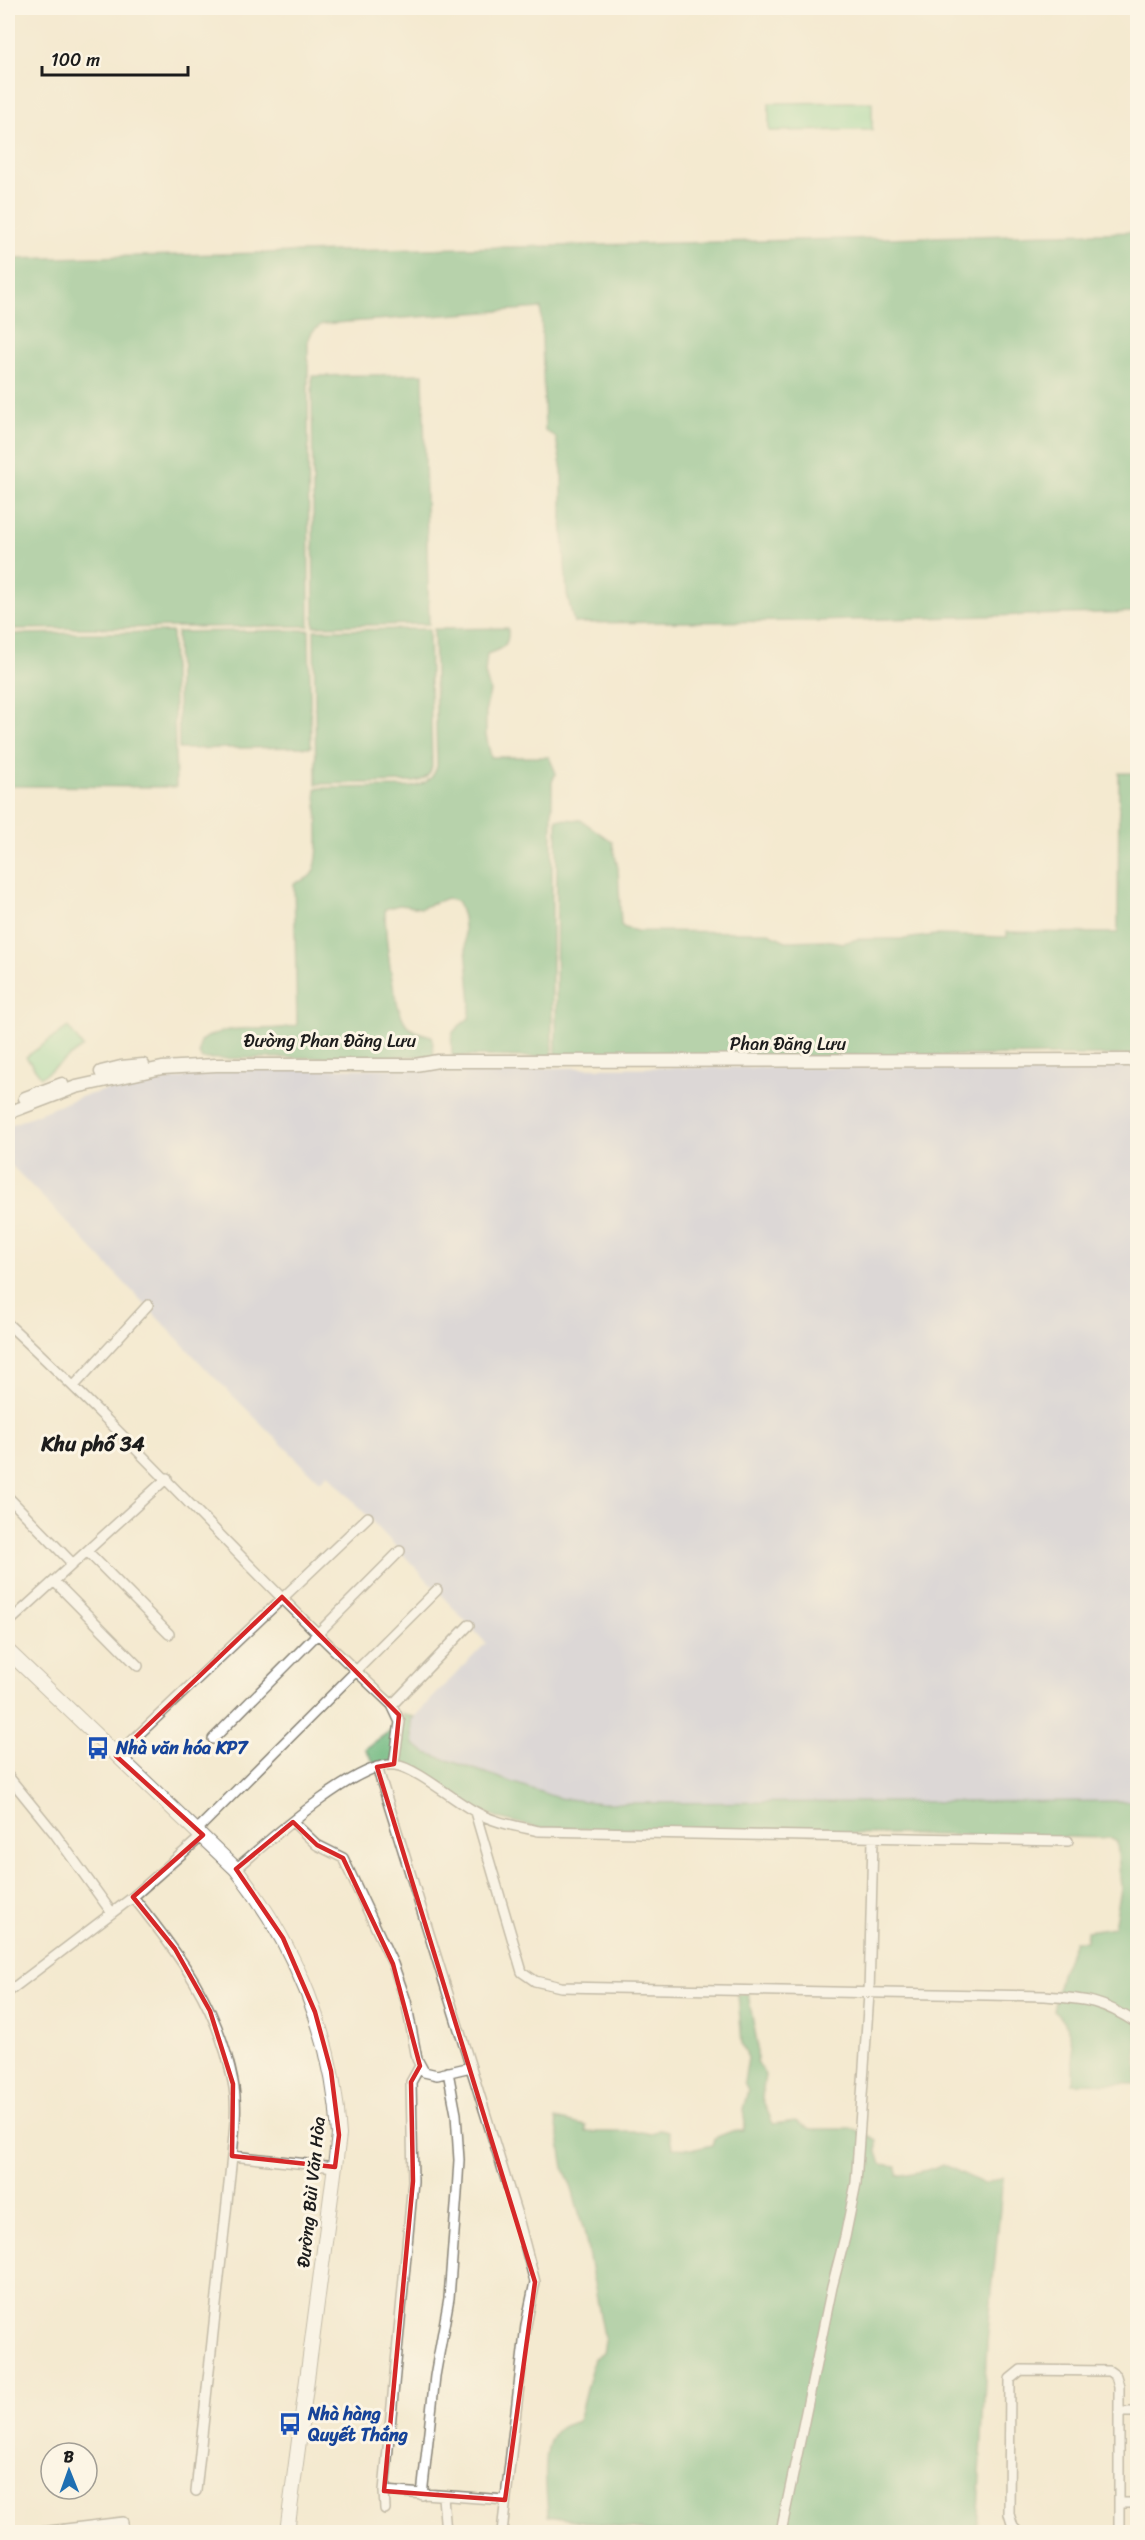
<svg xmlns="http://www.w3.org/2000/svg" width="1145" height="2540" viewBox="0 0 1145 2540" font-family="Sriracha,sans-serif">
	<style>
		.industrial { fill: #bfc2dd }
		.green { fill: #87d696; stroke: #527959; stroke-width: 1.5 }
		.forest { fill: #6db77f; stroke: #446a4e; stroke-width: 1.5 }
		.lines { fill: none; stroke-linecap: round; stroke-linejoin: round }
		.street-casing { stroke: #888376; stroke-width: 12 }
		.secondary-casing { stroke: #888376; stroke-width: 15 }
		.primary-casing { stroke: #888376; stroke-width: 16 }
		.street { stroke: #fff; stroke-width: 9 }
		.secondary { stroke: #fff; stroke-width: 12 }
		.primary { stroke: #fff; stroke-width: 14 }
		.marked { fill: none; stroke: #d62828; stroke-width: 4.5; stroke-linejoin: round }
		.labels { text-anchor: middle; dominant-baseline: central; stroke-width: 6; stroke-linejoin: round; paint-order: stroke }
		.street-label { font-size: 18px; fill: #1c1c1c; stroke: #fcf5e5 }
		.transit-label { font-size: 18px; font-weight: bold; fill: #164399; stroke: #fcf5e5; text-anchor: start }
		.quarter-label { font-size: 21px; font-weight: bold; fill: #1c1c1c; stroke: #fcf5e5 }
	</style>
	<rect width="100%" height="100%" fill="#fcf5e5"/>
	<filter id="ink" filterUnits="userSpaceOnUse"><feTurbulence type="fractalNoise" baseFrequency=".0167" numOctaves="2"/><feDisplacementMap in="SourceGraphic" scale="12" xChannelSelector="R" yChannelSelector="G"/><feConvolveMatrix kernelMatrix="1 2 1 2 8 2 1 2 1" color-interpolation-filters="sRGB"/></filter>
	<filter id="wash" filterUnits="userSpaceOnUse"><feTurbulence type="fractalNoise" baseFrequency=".008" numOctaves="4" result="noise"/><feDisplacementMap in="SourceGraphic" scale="24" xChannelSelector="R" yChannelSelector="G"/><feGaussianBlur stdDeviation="1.35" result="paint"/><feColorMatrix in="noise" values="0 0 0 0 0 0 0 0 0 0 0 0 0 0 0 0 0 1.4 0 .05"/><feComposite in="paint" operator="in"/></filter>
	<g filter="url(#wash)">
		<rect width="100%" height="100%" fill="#f4ead0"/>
		<path class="industrial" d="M1137,1066V1803L714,1806L602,1803L558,1798L427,1753L414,1744L411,1720L486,1643L328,1474L320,1482L210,1373L59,1214L8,1162V1126L80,1097L117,1087L180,1078L216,1069Z"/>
		<path class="green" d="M872,102V130L769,131V103Z
			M68,1027L83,1047L41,1077L26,1057Z"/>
		<path class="forest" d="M1137,232V612L817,621L574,623L567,594L562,518V471L556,438L545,430L541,308L322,324L312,332L308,341L309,626L8,629V259Z
			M423,374L429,624L314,626L312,376Z
			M508,628C510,646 502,649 487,654L485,673L490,691L486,708V735L491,757H549L556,773L552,782V1057L452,1056C451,1030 449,1034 469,1018L471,1003L463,917L458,902L447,898L421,908L399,905L385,909C385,933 392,1007 407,1025C412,1032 424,1034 432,1036L434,1056L202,1059L199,1053L200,1041C205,1038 211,1035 217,1033C243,1024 271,1033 297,1025L294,883C301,881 306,880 311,875C323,860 316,808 316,788L412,787C425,784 433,780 437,766L434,629Z
			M429,629L432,766C430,777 423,781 413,782L316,784L314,630Z
			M309,630L311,747L179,749L177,632Z
			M172,632L176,787L8,786V634Z
			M1119,773H1137V1055L556,1057L557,819L581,820L612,842L618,868L621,925L625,928L637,931L767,932L786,941L825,940L843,943L858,939H904L935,935L1007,937V932L1118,933Z
			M402,1713L414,1717L411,1720L413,1744L427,1753L558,1798L602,1803L1137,1801V2084L1073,2083C1073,2057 1076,2027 1053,2010L1061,1974L1075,1941H1086L1087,1931L1114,1927L1121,1889L1117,1842L1110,1838L539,1828L498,1818L476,1809L412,1767L375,1764L365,1749L390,1731L403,1725Z
			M738,1994H748L757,2042V2061L765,2075L762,2098L773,2124L795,2121L811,2129H855L877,2140V2152L881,2164L897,2166V2176L928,2170L943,2164L984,2184L1003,2177L987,2343L977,2532H651L548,2516C547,2495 541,2453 553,2435C558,2427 569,2424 578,2421L594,2358L603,2353L605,2341L584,2231L572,2189L564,2168L556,2119L586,2126V2132H643L650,2134L661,2129L669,2131L672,2148L695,2149L712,2145L714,2138L732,2131H743L745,2124L743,2109L748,2090L744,2082L748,2058L742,2044Z"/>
	</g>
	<g filter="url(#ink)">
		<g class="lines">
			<g class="street-casing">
				<path id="street" d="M8,1324C140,1447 260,1582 392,1705L400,1722L394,1764
					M74,1386L148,1305
					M8,1497L73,1564
					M87,1551L169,1634
					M54,1581L138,1666
					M8,1623L167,1478
					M392,1705L469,1625
					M213,1739L400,1551
					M116,1756L368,1517
					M377,1767L518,2218L535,2282L526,2325L502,2532
					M8,1776L55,1834L112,1913
					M475,1812L522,1972L535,1981L561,1987L1044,1996C1086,1999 1102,2000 1138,2024
					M293,1822L317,1845L343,1858L393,1964L406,2001L417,2059L424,2072L437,2075L471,2067
					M197,1830L437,1590
					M236,1869C265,1844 358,1759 395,1765C417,1768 453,1800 474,1811C494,1823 517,1826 539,1831L1068,1841
					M133,1897C180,1955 218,2006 233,2082C238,2106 234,2133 232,2156L196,2491
					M8,1992L133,1897L203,1835
					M420,2066L411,2082L413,2181L384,2491L505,2500
					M232,2156L335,2167
					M1119,2412H1138
					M384,2491L385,2509
					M422,2495L435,2376L449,2298L457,2193L459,2160L456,2114L448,2072
					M443,2497L446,2532
					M1119,2503H1138
					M41,2532L123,2522
					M781,2532L832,2287L845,2237L856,2183L869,1994L873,1839
					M1018,2532L1013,2527L1009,2514L1010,2379L1021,2370L1109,2371L1116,2376L1119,2387V2532"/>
			</g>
			<g class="secondary-casing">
				<path id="secondary" d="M101,1072L121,1067L143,1065
					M25,1098L62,1084
					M8,1113L76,1087L162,1068L216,1065H415L438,1061L1138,1060"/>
			</g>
			<g class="primary-casing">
				<path id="primary" d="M8,1651L236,1869C295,1944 334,2038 339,2135L287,2532"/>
			</g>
			<use href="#street" class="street"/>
			<use href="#secondary" class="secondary"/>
			<use href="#primary" class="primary"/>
		</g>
	</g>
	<path d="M0 0H1145V2540H0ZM282,1597L399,1715L394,1764L377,1767L535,2282L505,2500L384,2491L413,2181L411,2082L420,2066L393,1964L343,1858L317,1845L293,1822L236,1869L283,1938L315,2012L331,2071L339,2135L335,2167L232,2156L233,2084L210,2011L175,1949L133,1897L203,1835L116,1756Z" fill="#f4ead0" fill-opacity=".55" fill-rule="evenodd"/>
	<path class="marked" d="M282,1597L399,1715L394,1764L377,1767L535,2282L505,2500L384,2491L413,2181L411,2082L420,2066L393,1964L343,1858L317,1845L293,1822L236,1869L283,1938L315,2012L331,2071L339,2135L335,2167L232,2156L233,2084L210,2011L175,1949L133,1897L203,1835L116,1756Z"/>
	<defs>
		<g id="bus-bare" transform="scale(1.8)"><path d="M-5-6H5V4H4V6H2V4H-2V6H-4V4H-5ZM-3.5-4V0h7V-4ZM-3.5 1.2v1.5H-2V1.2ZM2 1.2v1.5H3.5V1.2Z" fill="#1a4fb4" stroke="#fcf5e5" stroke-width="2.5" paint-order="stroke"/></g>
	</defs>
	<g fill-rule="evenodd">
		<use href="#bus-bare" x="98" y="1748"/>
		<use href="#bus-bare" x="290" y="2424"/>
	</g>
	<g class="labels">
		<g class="street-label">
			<text x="330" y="1041">Đường Phan Đăng Lưu</text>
			<text x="788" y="1044">Phan Đăng Lưu</text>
			<text transform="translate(311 2192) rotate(-84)">Đường Bùi Văn Hòa</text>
		</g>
		<g class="transit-label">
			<text x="116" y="1748">Nhà văn hóa KP7</text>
			<text x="308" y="2414">Nhà hàng<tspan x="308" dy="21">Quyết Thắng</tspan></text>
		</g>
		<g class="quarter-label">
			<text x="93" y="1444">Khu phố 34</text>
		</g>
	</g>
	<rect width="1145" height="2540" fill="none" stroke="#fcf5e5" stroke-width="30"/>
	<g transform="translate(69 2471) rotate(359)"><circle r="28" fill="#fcf5e5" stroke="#a29e95" stroke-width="1.5"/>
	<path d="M0-4.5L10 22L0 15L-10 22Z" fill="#1f6fb2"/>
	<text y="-9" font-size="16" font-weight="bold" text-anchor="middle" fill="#1c1c1c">B</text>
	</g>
	<path d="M42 66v9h146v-9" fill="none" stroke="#1c1c1c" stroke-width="3"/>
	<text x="51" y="66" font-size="18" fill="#1c1c1c" stroke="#fcf5e5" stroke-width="4.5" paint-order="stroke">100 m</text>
</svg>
